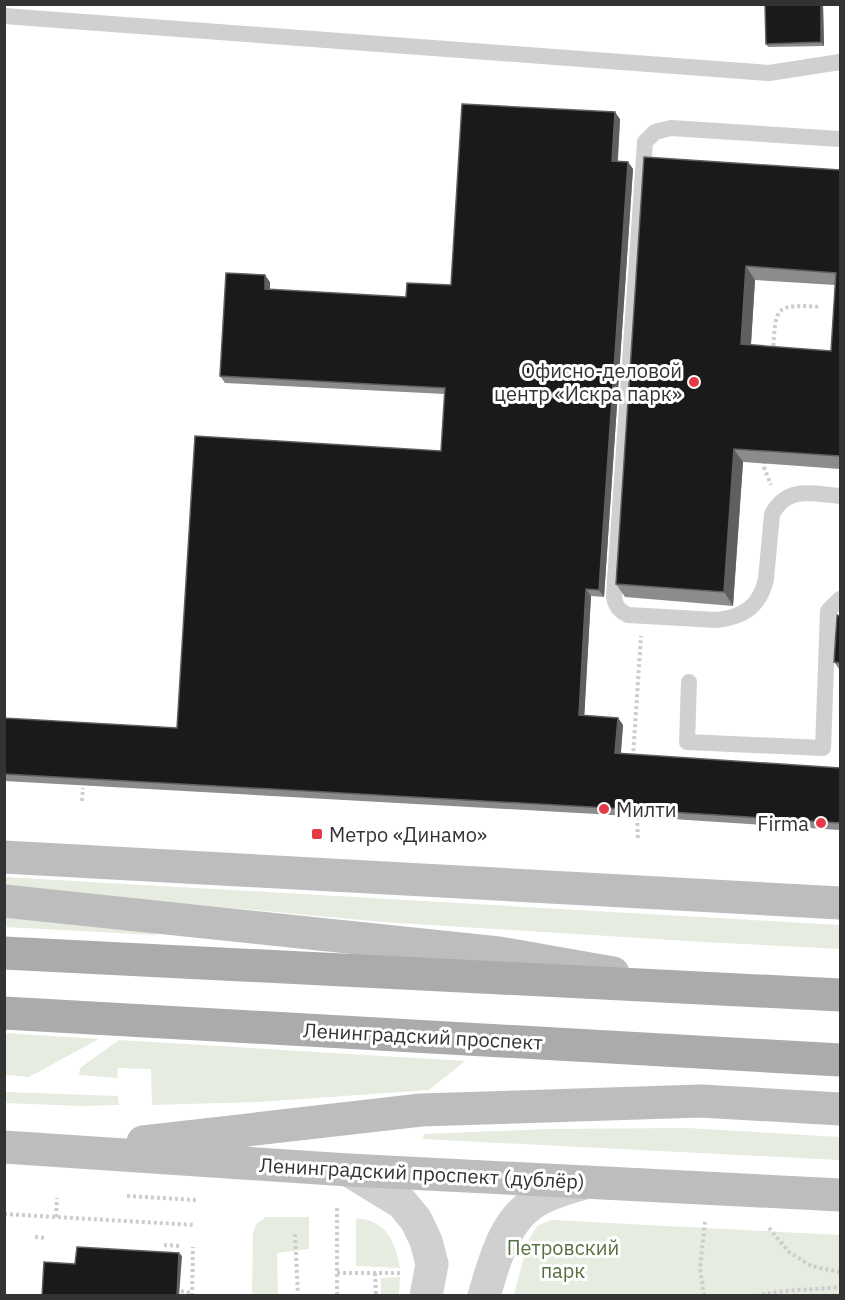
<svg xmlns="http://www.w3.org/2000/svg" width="845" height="1300" viewBox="0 0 845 1300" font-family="'IBM Plex Sans',sans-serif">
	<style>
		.green { fill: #e6ecdf }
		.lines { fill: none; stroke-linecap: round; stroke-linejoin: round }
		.path { stroke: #cdcdcd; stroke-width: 4; stroke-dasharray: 3 3; stroke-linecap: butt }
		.service { stroke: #d0d0d0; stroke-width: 16 }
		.tertiary { stroke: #d0d0d0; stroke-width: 33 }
		.secondary { stroke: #bdbdbd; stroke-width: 33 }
		.primary { stroke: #ababab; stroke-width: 33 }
		.wall { fill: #8c8c8c; fill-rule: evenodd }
		.shaded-wall { fill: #5f5f5f }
		.building { fill: #1a1a1a; stroke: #5f5f5f; stroke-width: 1.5; fill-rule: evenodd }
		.poi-dot { fill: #e63946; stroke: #fff; stroke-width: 2 }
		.labels { text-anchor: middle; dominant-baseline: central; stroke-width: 6; stroke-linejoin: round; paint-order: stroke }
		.poi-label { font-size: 20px; fill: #333; stroke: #fff; text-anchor: end }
		.street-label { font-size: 20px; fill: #333; stroke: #fff }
		.park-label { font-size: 20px; fill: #56703f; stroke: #fff }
	</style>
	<rect width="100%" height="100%" fill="#fff"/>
	<path class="green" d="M4,877L840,925V949L704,942L384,922L5,887Z
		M4,915L156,929V935L5,927Z
		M4,1034L5,1033L99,1039L29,1077L5,1075Z
		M119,1040L465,1061L429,1090L259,1102L152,1105L151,1069L118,1068L117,1078L79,1075L80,1068Z
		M5,1092L118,1096L119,1105L81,1106L5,1103Z
		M687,1128L840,1137V1160L423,1139L424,1134L550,1129Z
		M266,1217H309V1249L277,1253L278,1295H255L252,1293L253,1234L256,1224Z
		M356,1218C362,1219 370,1220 375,1223C392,1232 397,1251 400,1268L356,1266Z
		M551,1220L840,1235V1295H514L528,1241L537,1226Z
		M400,1277L399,1295H381V1278Z"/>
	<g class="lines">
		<path class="path" d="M773,352C776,306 774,304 821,307
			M765,461L764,467L771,485
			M633,757L641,636
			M82,801L83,788
			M637,817L638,840
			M127,1196L196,1200
			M337,1208V1296
			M4,1214L195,1225
			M56,1217L57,1198
			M769,1228L789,1252L811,1266L840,1272
			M295,1234L298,1296
			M35,1237L46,1238
			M164,1245L181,1246
			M337,1273H401
			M375,1273L376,1296
			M175,1292L180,1291L192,1293
			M192,1296L193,1247
			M704,1296L700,1268L705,1222
			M756,1296C784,1289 812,1290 840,1287"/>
		<path class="service" d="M4,16L769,73L840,62
			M840,139L671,128L655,132L645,142L614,596C615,606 619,611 628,615L717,620C744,617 760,606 766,579L772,514C788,485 813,494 840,496
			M689,682L687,742L823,748L828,611L840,599"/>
		<path class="tertiary" d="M348,1170L402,1203L416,1220L426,1241L432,1264L426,1296
			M484,1296C495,1259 505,1216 542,1198C556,1191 572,1187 587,1182"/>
		<path class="secondary" d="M4,857L840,903
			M4,901L499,953L613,973
			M143,1142L421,1110L701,1101L840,1109
			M4,1147L348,1170L840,1195"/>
		<path class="primary" d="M4,953L840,995
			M4,1013L840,1060"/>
	</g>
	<path class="wall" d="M765,4H823L824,46L768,47L766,44Z
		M620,119L618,161L628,162L633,169L604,597L591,596L584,715L618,718L623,725L621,754L840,768V830L596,814L4,781V718L177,728L441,451L445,394L225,383L220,376L270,282V290L406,297L451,285Z
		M644,157L840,170V469L743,462L733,606L625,597L616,584ZM755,280L835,285L831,351L751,345Z
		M840,616V669H839L834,662Z"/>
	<path class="shaded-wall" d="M821,4H823L824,46L821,42Z
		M615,112L620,119L617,168L612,161Z
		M628,162L633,169L604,597L599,590Z
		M746,266L755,280L750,358L741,344Z
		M265,275L270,282V296L265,289Z
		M734,449L743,462L733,606L724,592Z
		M586,589L591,596L584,722L579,715Z
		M618,718L623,725L620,760L615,753Z
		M179,1253L182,1256L179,1296H177Z"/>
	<path class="building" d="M765,4H821V42L766,44Z
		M462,104L615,112L612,161L628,162L599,590L586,589L579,715L618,718L615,753L840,768V823L591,807L4,774V718L177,728L195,436L441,451L445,388L220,376L226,273L265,275V289L406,297L407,283L451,285Z
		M644,157L840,170V456L734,449L724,592L616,584ZM746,266L836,273L831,351L741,344Z
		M837,615L840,616V663L834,662Z
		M77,1247L179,1253L177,1296H42L44,1262L75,1264Z"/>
	<g class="poi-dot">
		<circle cx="694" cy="382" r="6"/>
		<circle cx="604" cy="809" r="6"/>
		<circle cx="821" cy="823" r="6"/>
		<rect x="311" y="828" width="12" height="12" rx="3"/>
	</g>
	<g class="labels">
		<g class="poi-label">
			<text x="682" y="370">Офисно-деловой<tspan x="682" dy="23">центр «Искра парк»</tspan></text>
			<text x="616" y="809" text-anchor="start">Милти</text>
			<text x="809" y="823">Firma</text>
			<text x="329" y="834" text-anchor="start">Метро «Динамо»</text>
		</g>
		<g class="street-label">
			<text transform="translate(423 1036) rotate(3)">Ленинградский проспект</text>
			<text transform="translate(422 1173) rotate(3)">Ленинградский проспект (дублёр)</text>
		</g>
		<g class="park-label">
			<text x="563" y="1247">Петровский<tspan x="563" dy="23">парк</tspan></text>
		</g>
	</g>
	<rect width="845" height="1300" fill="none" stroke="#333333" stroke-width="12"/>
</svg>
